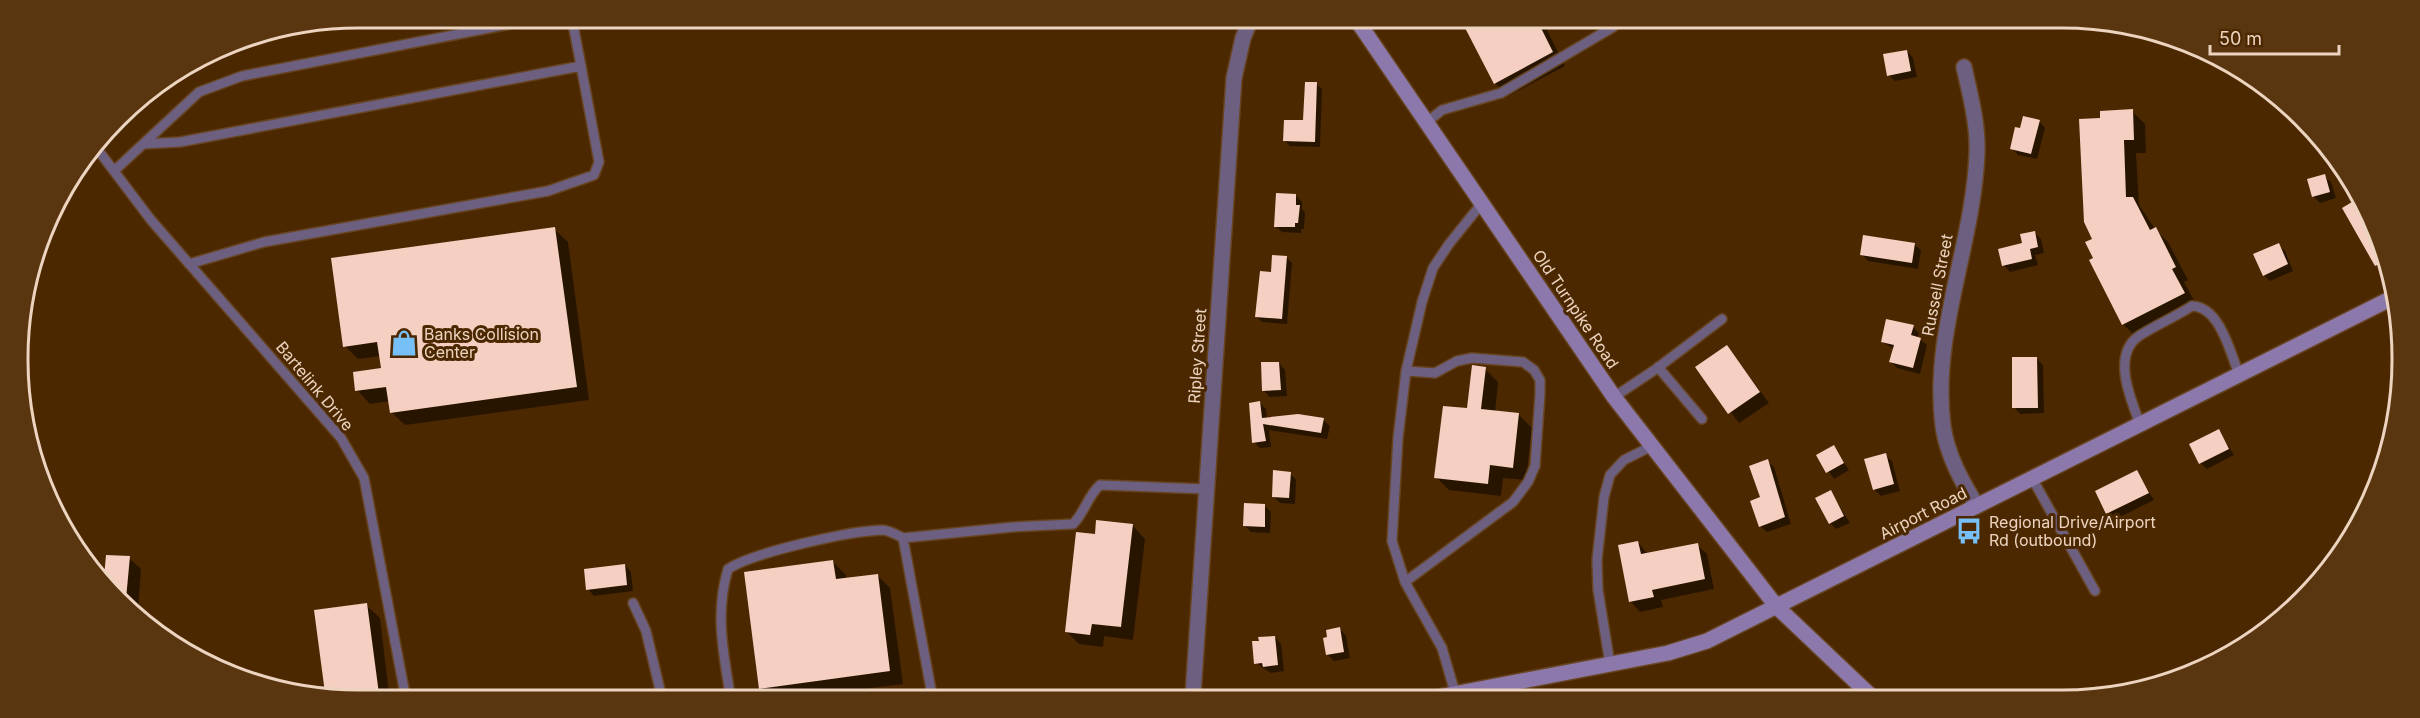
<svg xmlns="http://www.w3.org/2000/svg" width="2420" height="718" viewBox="0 0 2420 718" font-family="Inter,sans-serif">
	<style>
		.shadow { fill: #0007 }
		.building { fill: #f5cfc1 }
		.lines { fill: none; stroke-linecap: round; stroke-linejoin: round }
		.lane-casing { stroke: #66441f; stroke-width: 12 }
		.street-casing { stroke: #66441f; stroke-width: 18 }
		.secondary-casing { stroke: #66441f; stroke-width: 18 }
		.lane { stroke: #6c5f80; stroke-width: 9 }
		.street { stroke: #6c5f80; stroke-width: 15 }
		.secondary { stroke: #8c78ab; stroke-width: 15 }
		.labels { text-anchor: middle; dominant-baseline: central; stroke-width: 6; stroke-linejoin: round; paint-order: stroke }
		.street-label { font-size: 16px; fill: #ecd4c0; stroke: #4c2800 }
		.poi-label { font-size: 16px; fill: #ecd4c0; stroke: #4c2800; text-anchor: start }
		.rim { fill: none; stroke: #ecd4c0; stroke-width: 3 }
	</style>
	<rect width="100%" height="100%" fill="#4c2800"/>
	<path class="shadow" d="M1472,22H1543L1565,66L1508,96L1495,83Z
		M1907,51L1913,58L1917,77L1895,81L1888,75Z
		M1316,84L1322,89L1320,147L1290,146L1285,141L1304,122Z
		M2132,111L2145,124L2146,153H2136L2139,205L2155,229L2168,242L2188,280L2184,282L2197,306L2136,337L2123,324L2091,261L2095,259L2101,120Z
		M2039,121L2045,128L2037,159L2018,155L2012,148L2021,130Z
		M2324,176L2331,182L2336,198L2320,203L2313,196Z
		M1296,196L1302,202V209L1305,213L1304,229H1301V233L1282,232L1275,226Z
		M554,229L568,242L589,400L405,425L391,412L390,401L370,404L357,390L382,370L381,356L358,359L345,346Z
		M2034,232L2041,239L2044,253L2035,255L2038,265L2010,272L2004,265Z
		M1914,244L1921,250L1918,269L1868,261L1862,254Z
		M2278,245L2285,251L2293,271L2270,281L2264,275Z
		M1286,257L1292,263L1287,324L1262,322L1256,316L1273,274Z
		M1913,327L1919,333L1918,338L1927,345L1920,374L1897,368L1891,362L1894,349L1882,342Z
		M1727,347L1769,403L1739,423L1697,367Z
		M2037,359L2043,365L2044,413L2020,414L2014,407Z
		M1279,363L1285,370L1287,396L1270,397L1263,390Z
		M1485,369L1498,382L1495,412L1519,415L1532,428L1526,480L1503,478L1501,496L1449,490L1436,477Z
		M1260,403L1266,409L1267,419L1323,420L1330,426L1327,439L1269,430L1271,447L1260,448L1254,442Z
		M2219,431L2234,455L2207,469L2200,463Z
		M1833,446L1849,470L1834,479L1818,456Z
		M1885,455L1892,461L1900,491L1881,496L1874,489Z
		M1767,461L1774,467L1791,524L1767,532L1760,526Z
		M2136,472L2154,500L2114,520L2097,492Z
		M1290,473L1296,480L1295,504L1280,503L1273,496Z
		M1830,491L1850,523L1836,529L1830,523Z
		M1265,506L1271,512L1270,533L1251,532L1245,526Z
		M1132,525L1145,539L1133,640L1104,636L1103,647L1079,644L1066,631L1096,535Z
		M1638,542L1648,555L1697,545L1707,554L1714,589L1661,600L1663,607L1640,612L1631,602L1619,546Z
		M108,556L129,558L141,569L138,611L106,579Z
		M833,562L846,575V579L877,575L890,588L903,684L824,694H767L760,688Z
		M625,565L631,572L633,591L594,596L588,589Z
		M366,605L380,618L389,694L317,693L326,692Z
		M1340,629L1346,636L1350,658L1334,661L1327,654L1329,639Z
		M1275,637L1281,644L1284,671L1271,673L1256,663Z"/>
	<path class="building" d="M1462,22H1538L1553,52L1494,84Z
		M1907,50L1911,71L1887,76L1883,54Z
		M1305,82H1317L1315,142L1283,141L1284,120H1303Z
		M2133,109L2134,140H2124L2126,197H2133L2150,230L2156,227L2176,267L2172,269L2185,293L2122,325L2089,260L2093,258L2085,242L2092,239L2084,222L2079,119L2100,118V111Z
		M2023,116L2040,120L2031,154L2010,149L2015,127L2020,128Z
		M2325,174L2330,192L2312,197L2307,179Z
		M1276,193L1296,194V205H1300L1298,223H1295V227H1274Z
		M2357,199L2383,262L2375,266L2342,208Z
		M555,227L577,387L390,413L386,387L355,391L353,372L381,368L377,342L343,347L331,258Z
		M2035,231L2038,247L2030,249L2032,259L2002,266L1998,249L2022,243L2020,234Z
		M1863,235L1915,243L1912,263L1860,255Z
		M2279,243L2288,264L2263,276L2253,254Z
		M1272,255L1287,256L1282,319L1255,317L1260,271L1271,272Z
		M1886,319L1914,325L1911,335L1921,338L1913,368L1889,362L1894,345L1881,342Z
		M1727,345L1760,392L1728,414L1695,367Z
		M2012,357H2037L2038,408H2012Z
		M1261,362H1279L1281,390L1262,391Z
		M1472,365L1486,367L1481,409L1519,413L1513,468L1490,465L1488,484L1434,478L1443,406L1467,408Z
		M1260,401L1262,418L1298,414L1324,418L1321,433L1263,424L1266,441L1252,443L1249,403Z
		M2219,429L2229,449L2199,464L2189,444Z
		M1834,445L1844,463L1826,473L1816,455Z
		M1886,453L1894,484L1873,490L1864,459Z
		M1768,459L1785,517L1759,527L1750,501L1760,497L1749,466Z
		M1273,470L1291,472L1289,498L1272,497Z
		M2137,470L2149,493L2106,514L2095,491Z
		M1831,490L1844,516L1829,524L1815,498Z
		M1244,503L1265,504V527L1243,526Z
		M1096,520L1133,524L1121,627L1092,624L1090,635L1065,632L1076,532L1095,534Z
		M1638,541L1641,554L1698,543L1705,579L1652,590L1654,597L1629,602L1618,545Z
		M106,555L130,556L126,599L104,577Z
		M833,560L836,579L878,574L890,671L759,689L744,572Z
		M625,564L627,585L586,590L584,569Z
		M367,603L379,694L325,693L314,610Z
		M1340,627L1344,652L1326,655L1323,638L1327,637L1326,630Z
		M1275,636L1278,665L1263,667L1262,663L1254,664L1252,641H1259L1258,637Z"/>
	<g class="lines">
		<g class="lane-casing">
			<path id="lane" d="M1427,122L1442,110L1501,93L1613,27L1615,23
				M143,144L180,142L581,66L572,19
				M98,150L151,220L341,438L364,478L405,694
				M114,171L199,92L242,76L536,19
				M189,264L264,242L548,191L594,175L599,162L581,66
				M1658,367L1702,419
				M1614,397L1656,369L1722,319
				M2140,424C2131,400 2111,355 2139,336C2156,325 2175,317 2192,306C2220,307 2230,352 2239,374
				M2032,478L2095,591
				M903,538L1013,527L1073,524C1085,512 1087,497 1100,485L1206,489
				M1405,582L1513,502L1528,482L1535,466L1540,394V380L1534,370L1523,362L1472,358L1457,361L1435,373L1406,371
				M633,603L646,631L661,694
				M1610,664L1598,590L1597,560L1604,497L1610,475L1624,460L1652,446
				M730,694C723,651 715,612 728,569C754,552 850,531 882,530C889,530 897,535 903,538L932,695
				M1456,696L1442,648L1405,582L1392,541L1398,438L1406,371L1422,302L1433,268L1449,244L1482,203"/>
		</g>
		<g class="street-casing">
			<path id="street" d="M1964,67C1970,94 1978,124 1977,152C1974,244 1931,333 1943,426C1947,455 1962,482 1977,506
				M1193,695L1234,78L1243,38L1250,21"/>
		</g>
		<g class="secondary-casing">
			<path id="secondary" d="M1358,22L1614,397L1777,607L1872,697
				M1443,696L1668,653L1707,641L2396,296"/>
		</g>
		<use href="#lane" class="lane"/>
		<use href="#street" class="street"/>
		<use href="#secondary" class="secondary"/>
	</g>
	<defs>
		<g id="shop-bare" transform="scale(2.07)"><path d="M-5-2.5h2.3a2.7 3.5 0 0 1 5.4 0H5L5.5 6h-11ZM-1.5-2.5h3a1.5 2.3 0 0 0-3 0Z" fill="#76c0f7" stroke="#4c2800" stroke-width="2.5" paint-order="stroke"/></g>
		<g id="bus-bare" transform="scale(2.07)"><path d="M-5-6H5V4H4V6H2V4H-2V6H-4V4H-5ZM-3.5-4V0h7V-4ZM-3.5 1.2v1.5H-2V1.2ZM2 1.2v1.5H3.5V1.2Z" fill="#76c0f7" stroke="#4c2800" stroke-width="2.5" paint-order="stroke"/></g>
	</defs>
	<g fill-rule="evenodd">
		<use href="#shop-bare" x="404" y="343"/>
		<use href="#bus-bare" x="1969" y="531"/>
	</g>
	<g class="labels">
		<g class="street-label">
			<text transform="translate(1937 285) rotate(-79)">Russell Street</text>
			<text transform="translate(1576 309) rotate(56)">Old Turnpike Road</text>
			<text transform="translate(1197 356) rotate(-86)">Ripley Street</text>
			<text transform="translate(315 386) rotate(50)">Bartelink Drive</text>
			<text transform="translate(1923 513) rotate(-27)">Airport Road</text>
		</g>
		<g class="poi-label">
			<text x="424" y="334">Banks Collision<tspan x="424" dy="18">Center</tspan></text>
			<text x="1989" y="522">Regional Drive/Airport<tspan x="1989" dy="18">Rd (outbound)</tspan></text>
		</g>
	</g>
	<path d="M0 0H2420V718H0ZM358 28H2062A330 330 0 0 1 2392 358V360A330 330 0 0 1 2062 690H358A330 330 0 0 1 28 360V358A330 330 0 0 1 358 28Z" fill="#59360f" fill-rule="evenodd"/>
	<path class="rim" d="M358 28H2062A330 330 0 0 1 2392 358V360A330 330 0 0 1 2062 690H358A330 330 0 0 1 28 360V358A330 330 0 0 1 358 28Z"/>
	<path d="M2210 45v9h129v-9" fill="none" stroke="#ecd4c0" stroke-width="3"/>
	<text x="2219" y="45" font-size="18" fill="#ecd4c0" stroke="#4c2800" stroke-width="4.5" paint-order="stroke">50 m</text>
</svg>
